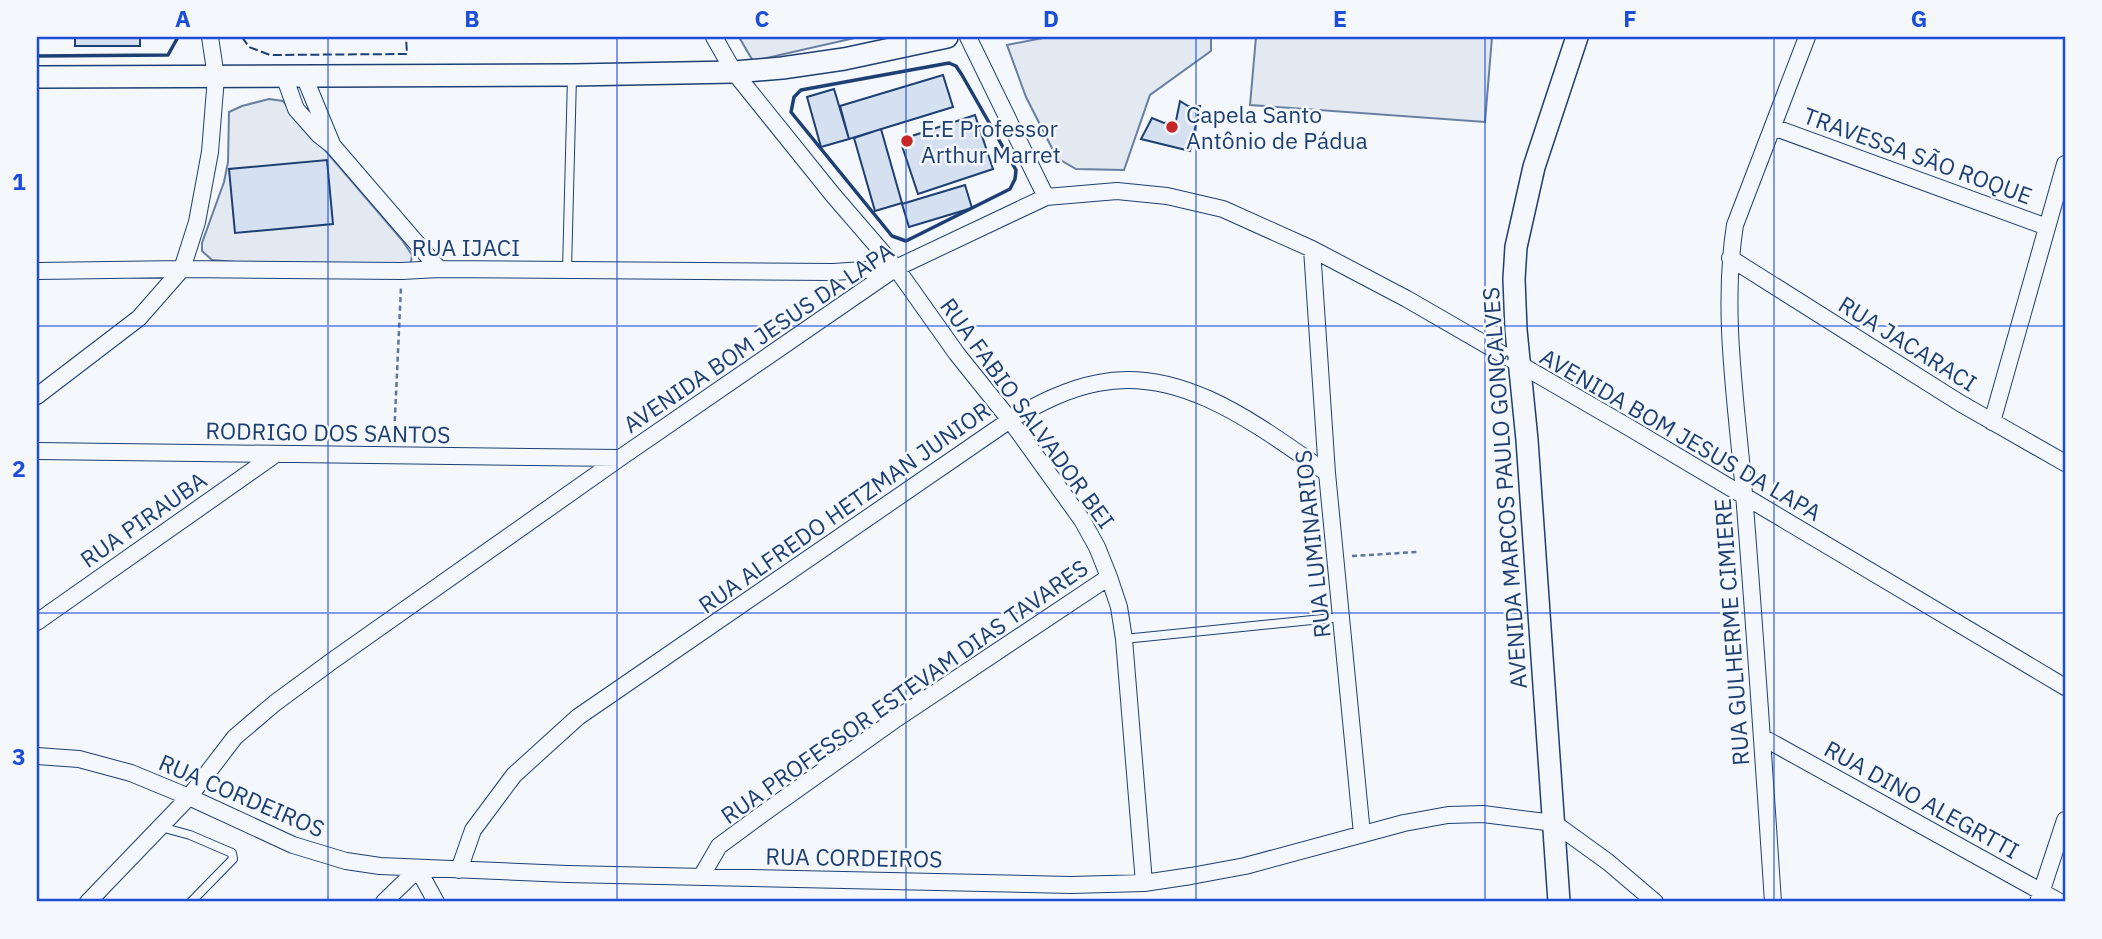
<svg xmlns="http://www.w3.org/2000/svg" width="2102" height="939" viewBox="0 0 2102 939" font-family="'IBM Plex Sans',sans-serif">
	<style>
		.green { fill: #e3e9f0; stroke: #687fa3; stroke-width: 2 }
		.building { fill: #d5e0f0; stroke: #1d3f73; stroke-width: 2 }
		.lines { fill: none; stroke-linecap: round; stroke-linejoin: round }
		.lane-casing { stroke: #1d3f73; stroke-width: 10 }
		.street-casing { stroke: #1d3f73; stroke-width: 18 }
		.secondary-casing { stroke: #1d3f73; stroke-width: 24 }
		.path { stroke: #5e769c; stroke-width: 2.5; stroke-dasharray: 5 3.5; stroke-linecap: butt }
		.lane { stroke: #f4f7fb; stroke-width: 8 }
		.street { stroke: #f4f7fb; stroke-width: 16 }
		.secondary { stroke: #f4f7fb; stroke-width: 21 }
		.fence { stroke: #1d3f73; stroke-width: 2; stroke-dasharray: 9 3.5; stroke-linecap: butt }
		.wall { stroke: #1d3f73; stroke-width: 3.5 }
		.grid { fill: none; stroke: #1d4ed8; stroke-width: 2; stroke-opacity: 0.55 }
		.poi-dot { fill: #c62828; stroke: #f4f7fb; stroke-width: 2.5 }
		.labels { text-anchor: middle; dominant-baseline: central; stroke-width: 5; stroke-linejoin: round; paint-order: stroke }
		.poi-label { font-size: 23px; fill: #1d3f73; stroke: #f4f7fb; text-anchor: start }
		.street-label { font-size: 23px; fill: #1d3f73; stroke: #f4f7fb }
		.neatline { fill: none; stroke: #1d4ed8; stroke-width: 2.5 }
		.grid-label { font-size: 23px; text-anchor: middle; font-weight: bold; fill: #1d4ed8 }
	</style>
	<rect width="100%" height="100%" fill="#f4f7fb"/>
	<path class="green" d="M739,37H859L753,61Z
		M1048,37H1211V51L1150,95L1124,170L1076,169L1057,158L1026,97L1007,45Z
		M1256,37H1492L1485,122L1250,105Z
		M269,99L283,101L402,240L412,255L411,262L405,266L236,262L212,260L202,251V243L224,182L228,162L229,112L242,106Z"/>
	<path class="building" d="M75,37H140V46H75Z
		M943,75L953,107L849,139L840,106Z
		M834,89L849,139L821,147L807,97Z
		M1180,101L1188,106H1200L1190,151L1141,139L1152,118L1164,123L1176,121Z
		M975,115L993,169L918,194L900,140Z
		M881,129L902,203L875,211L854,138Z
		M327,160L333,224L235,233L229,169Z
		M965,185L972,208L909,227L902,204Z"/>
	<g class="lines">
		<g class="lane-casing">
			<path id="lane" d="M567,270L572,77
				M1124,639L1342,617
				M161,827L190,835L232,853L233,859L191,902"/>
		</g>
		<g class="street-casing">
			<path id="street" d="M714,37L734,72L833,195L896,268L957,354L1010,420L1082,520L1097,547L1109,577L1119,607L1124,639L1144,883
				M968,37L1046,197
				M284,76L296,109L319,135L333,146L439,269
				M304,76L332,144
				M1773,127L2047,227
				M1312,249L1327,473L1362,834
				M1730,258L1960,403L2065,463
				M37,271L182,269L402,271L439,269L833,272L894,268
				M37,396L139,318L182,269L197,222L210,152L216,77L210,37
				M1992,422L2065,164
				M37,451L620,458
				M37,622L276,454
				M1762,737L2060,902
				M37,756L79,759L131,773L189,797L293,845L346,861L380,866L567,874L1071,885L1144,883L1191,876L1245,866L1404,823L1448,815L1483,814L1554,823L1608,862L1655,902
				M459,870L473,830L514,775L578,717L1010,420C1038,404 1066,389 1098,383C1183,365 1261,428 1327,473
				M701,877L719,846L768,810L896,719L1109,577
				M88,902L189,797L235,737L275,703L332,661L620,458L896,268L1046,197L1117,191L1167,196L1223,209L1312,249L1407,299L1630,428L2065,687
				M384,902L418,869L436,902
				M1773,902C1764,766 1755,630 1744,494C1737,405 1721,314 1735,225L1807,37
				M2038,902L2065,820"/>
		</g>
		<g class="secondary-casing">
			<path id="secondary" d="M37,77L573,75L734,72L782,68L844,59L947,37
				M1559,902L1527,440L1516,330L1514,279L1516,247L1534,167L1577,37"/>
		</g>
		<path class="path" d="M394,438L401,287
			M1352,556L1417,552"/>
		<use href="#lane" class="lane"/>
		<use href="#street" class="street"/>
		<use href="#secondary" class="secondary"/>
		<path class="fence" d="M242,37L249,47L270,55L407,54L406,37"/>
		<path class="wall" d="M37,56L168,55L178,37
			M949,63L956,66L962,75L1016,170L1015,179L1010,189L906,241L892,236L791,112L794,97L801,90Z"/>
	</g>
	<path class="grid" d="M328,37V902M617,37V902M906,37V902M1196,37V902M1485,37V902M1774,37V902M37,326H2065M37,613H2065"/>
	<g class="poi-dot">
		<circle cx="1172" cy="127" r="7"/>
		<circle cx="907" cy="141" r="7"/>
	</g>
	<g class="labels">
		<g class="poi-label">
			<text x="1186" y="114">Capela Santo<tspan x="1186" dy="26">Antônio de Pádua</tspan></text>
			<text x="921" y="128">E.E Professor<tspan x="921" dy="26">Arthur Marret</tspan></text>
		</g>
		<g class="street-label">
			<text transform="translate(1918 155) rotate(20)">TRAVESSA SÃO ROQUE</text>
			<text x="466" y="247">RUA IJACI</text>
			<text transform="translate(758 337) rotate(-34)">AVENIDA BOM JESUS DA LAPA</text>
			<text transform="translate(1908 343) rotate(32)">RUA JACARACI</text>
			<text transform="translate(1028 413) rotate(54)">RUA FABIO SALVADOR BEI</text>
			<text transform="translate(328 432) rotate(1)">RODRIGO DOS SANTOS</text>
			<text transform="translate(1681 434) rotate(30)">AVENIDA BOM JESUS DA LAPA</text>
			<text transform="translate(1504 488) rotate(-94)">AVENIDA MARCOS PAULO GONÇALVES</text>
			<text transform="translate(844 507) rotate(-35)">RUA ALFREDO HETZMAN JUNIOR</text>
			<text transform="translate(143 519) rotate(-35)">RUA PIRAUBA</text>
			<text transform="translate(1312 544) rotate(-96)">RUA LUMINARIOS</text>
			<text transform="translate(1731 632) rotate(-94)">RUA GULHERME CIMIERE</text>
			<text transform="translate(904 691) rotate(-35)">RUA PROFESSOR ESTEVAM DIAS TAVARES</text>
			<text transform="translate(242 795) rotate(23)">RUA CORDEIROS</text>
			<text transform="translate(1922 799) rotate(29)">RUA DINO ALEGRTTI</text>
			<text transform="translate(854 857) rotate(1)">RUA CORDEIROS</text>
		</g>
	</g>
	<rect width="2102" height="939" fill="none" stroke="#f4f7fb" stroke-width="77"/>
	<rect x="38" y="38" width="2026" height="862" class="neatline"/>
	<g class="grid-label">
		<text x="183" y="27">A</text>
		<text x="472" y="27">B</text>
		<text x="762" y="27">C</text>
		<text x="1051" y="27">D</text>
		<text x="1340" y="27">E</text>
		<text x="1630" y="27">F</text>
		<text x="1919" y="27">G</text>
		<text x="19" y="190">1</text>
		<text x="19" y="477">2</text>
		<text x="19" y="765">3</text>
	</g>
</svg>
